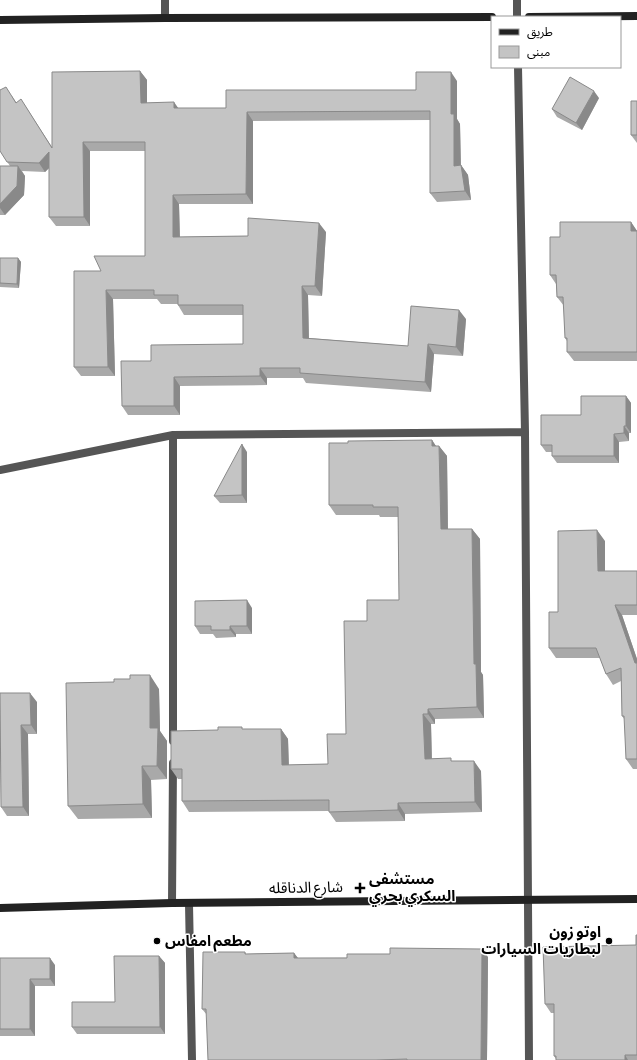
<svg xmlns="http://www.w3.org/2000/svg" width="637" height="1060" viewBox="0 0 637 1060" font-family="'Alegreya Sans','Noto Sans Arabic',sans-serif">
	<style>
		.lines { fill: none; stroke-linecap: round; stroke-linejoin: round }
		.street { stroke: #555; stroke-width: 8 }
		.secondary { stroke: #222; stroke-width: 8 }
		.wall { fill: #a9a9a9 }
		.shaded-wall { fill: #898989 }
		.building { fill: #c4c4c4; stroke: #898989 }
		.poi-dot { fill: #000; stroke: #fff; stroke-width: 1.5 }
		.labels { text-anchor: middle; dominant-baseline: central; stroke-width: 3; stroke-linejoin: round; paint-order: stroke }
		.poi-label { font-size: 15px; font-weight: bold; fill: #000; stroke: #fff; text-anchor: start }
		.street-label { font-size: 15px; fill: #000; stroke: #fff }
	</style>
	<rect width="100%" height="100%" fill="#fff"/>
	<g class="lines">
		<path class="street" d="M165,0V18
			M517,17V0
			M518,67L525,432L529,1060
			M173,435L525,432
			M0,470L173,435V741
			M172,903L173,763
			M189,904L192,1060"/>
		<path class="secondary" d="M529,17L637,16
			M0,20L165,18L492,17
			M0,908L172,903L637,899"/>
	</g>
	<path class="wall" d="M140,71L147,80V103L178,108H226L416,90L457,81V119L460,124L461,165L468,175L471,200L437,202L430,193V120L253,121V204H179L180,237L248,236L326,232L322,296L308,295L309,338L408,346L466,319L463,356L434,354L431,392L306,383L303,378H267V385L180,386V415H128L122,406L151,361L243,344V315H184L178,305V304H161L157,299H113L115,376H81L74,367L101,271L145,256V151H90V226H56L49,217V168L45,172L22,171L25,176L24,195L5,215H0V166H10L0,151L12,96L16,102L27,109L52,147Z
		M599,98L582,130L557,117L552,109Z
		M637,101V143L631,135Z
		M631,222L637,231V361H574L567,352V341L565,338L564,306L557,297L556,284L550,275L560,237Z
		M0,258H18L21,262L19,288L0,287Z
		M626,396L631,403V433H629V441L619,442V463H557L552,456V452H546L541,445L581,415Z
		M432,440L436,446H439L447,456L448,529H472L480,539L481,672L483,675L484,718L435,719V724H431L432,759L453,761L481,771L482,812L405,814V821L336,822L329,812V811L189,812L182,801V779H178L171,769L244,729H281L288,739L289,765L328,764L346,734L367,621L399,600L398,517H380L379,515H336L329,505L348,443Z
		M247,452V503H220L214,496Z
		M605,541V571H637V615H622L637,659V769H633L626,759L625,720L622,716L621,681L613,685L606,674L600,658H556L549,648L558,612Z
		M252,608V634H236V637L216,638L213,634H200L195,626Z
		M159,689L160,731L167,741V779L151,780L152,818L78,819L68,806Z
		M0,693L37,702V734H28L29,816H7L1,807Z
		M637,935V1060H556V1059L554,1056V1013H551L545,1004L636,945Z
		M245,952L246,954L294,953L298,958L488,957L487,1060H208L207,1015L202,1009Z
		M159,956L165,963V1034H77L72,1027L115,1002Z
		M0,958L55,965V986H35V1036H0Z"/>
	<path class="shaded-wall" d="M140,71L147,80V112L141,103Z
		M451,72L457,81V119L460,124L461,176L454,166L451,114Z
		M594,91L599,98L582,130L576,123Z
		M21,99L27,109L58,158L52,148Z
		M174,102L181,112L174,108Z
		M247,112L253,121V204L246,194Z
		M83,142L90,151V226L84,217Z
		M49,152L56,161L45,172L39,163Z
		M461,165L468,175L471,200L465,191Z
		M18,166L25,176L24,195L5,215L0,208V204Z
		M173,195L179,204L180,246L173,237Z
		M631,222L637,231H631Z
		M319,223L326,232L322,296L315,286Z
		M18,258L21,262L19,288L17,284Z
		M302,286L308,295L309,347L303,338Z
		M106,290L113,299L115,376L108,367Z
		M459,310L466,319L463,356L456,347Z
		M428,344L434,354L431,392L425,382Z
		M260,368L267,378V385L260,376Z
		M174,377L180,386V415L174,406Z
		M626,396L631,403V433L626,426Z
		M624,426L629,433V441L624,433Z
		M614,434L619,442V463L614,456Z
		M432,440L439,451L432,446Z
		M242,444L247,452V503L242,495Z
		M439,446L447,456L448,540L441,529Z
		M472,529L480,539L481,672L483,675L484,718L477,707L474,664Z
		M597,530L605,541V582L598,571Z
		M247,600L252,608V634L247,626Z
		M615,605L622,615L637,659V666L635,663Z
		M230,626L236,634V637L230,630Z
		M150,675L159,689L160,731L167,741V779L157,766L150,728Z
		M30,693L37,702V734L31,725Z
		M428,709L435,719V724L428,714Z
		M423,714L431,724L432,769L425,759Z
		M21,725L28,734L29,816L23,807Z
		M281,729L288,739L289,775L282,765Z
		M474,761L481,771L482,812L475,802Z
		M142,766L151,780L152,818L143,804Z
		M398,803L405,814V821L398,810Z
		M482,949L488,957L487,1060H481Z
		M294,953L300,961L294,958Z
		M159,956L165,963V1034L160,1027Z
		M50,958L55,965V986L50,979Z
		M30,979L35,986V1036L30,1029Z
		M625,1055L628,1060H625Z"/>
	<path class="building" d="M140,71L141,103L174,102V108H226V90H416V72H451V114H454V166L461,165L465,191L430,193V111L247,112L246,194L173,195V237L248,236V218L319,223L315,286H302L303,338L408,346L411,306L459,310L456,347L428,344L425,382L300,373V368H260V376L174,377V406H122L121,361H151V345L243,344V305H178V295H154V290H106L108,367H74V271H101L94,256H145V142H83L84,217H49V152L39,163L7,162L0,151V90L6,87L16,103L21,99L52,148V72Z
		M570,77L594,91L576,123L552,109Z
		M631,101H637V135H631Z
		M0,166H18L17,186L0,204Z
		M560,222H631V231H637V352H567V338H565L563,297H557L556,275H550V237H560Z
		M0,258H18L17,284L0,283Z
		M581,396H626V426H624V433L614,434V456H552V445H541V415H581Z
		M432,440V446H439L441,529H472L474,664H476L477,707L428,709V714H423L425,759L451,758V761H474L475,802L398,803V810L329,812V800L182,801V769H171V731L218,730V727H242V729H281L282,765L328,764L327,734H346L344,621H367V600H399L398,507H373V505H329V443H348V441Z
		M242,444V495L214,496Z
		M597,530L598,571H637V605H615L635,663H637V759H626L624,716H622L621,668L606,674L596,648H549V612H558V531Z
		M247,600V626H230V630H211V626H195V601Z
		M130,675H150V728H158L157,766H142L143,804L68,806L66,683L114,682V679H130Z
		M0,693H30L31,725H21L23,807H1Z
		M636,935H637V1055H625V1060H556V1056H554V1004H545L543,947L636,945Z
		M390,948L482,949L481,1060H407V1059L376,1060H208L206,1009H202L203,952H245V954L294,953V958H347V954H390Z
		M114,956H159L160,1027H72V1002H115Z
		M0,958H50V979H30V1029H0Z"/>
	<g class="poi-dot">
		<path d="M358 882h4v4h4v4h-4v4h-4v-4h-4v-4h4z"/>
		<circle cx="157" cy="941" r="4"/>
		<circle cx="609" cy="941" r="4"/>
	</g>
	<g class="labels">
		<g class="poi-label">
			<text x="369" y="879">مستشفى<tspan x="369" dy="17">السكري بحري</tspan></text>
			<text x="601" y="932" text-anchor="end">اوتو زون<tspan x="601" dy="17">لبطاريات السيارات</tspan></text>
			<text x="165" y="941">مطعم امفاس</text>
		</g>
		<g class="street-label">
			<text transform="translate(306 888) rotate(-1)">شارع الدناقله</text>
		</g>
	</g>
	<rect x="491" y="16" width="130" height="52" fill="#ffffff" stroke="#999999"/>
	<rect x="499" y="29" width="20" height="6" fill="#222222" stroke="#999999"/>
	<text x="527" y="36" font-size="12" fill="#000000">طريق</text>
	<rect x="499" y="46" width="20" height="12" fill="#c4c4c4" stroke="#999999"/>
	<text x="527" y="56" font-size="12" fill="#000000">مبنى</text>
</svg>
